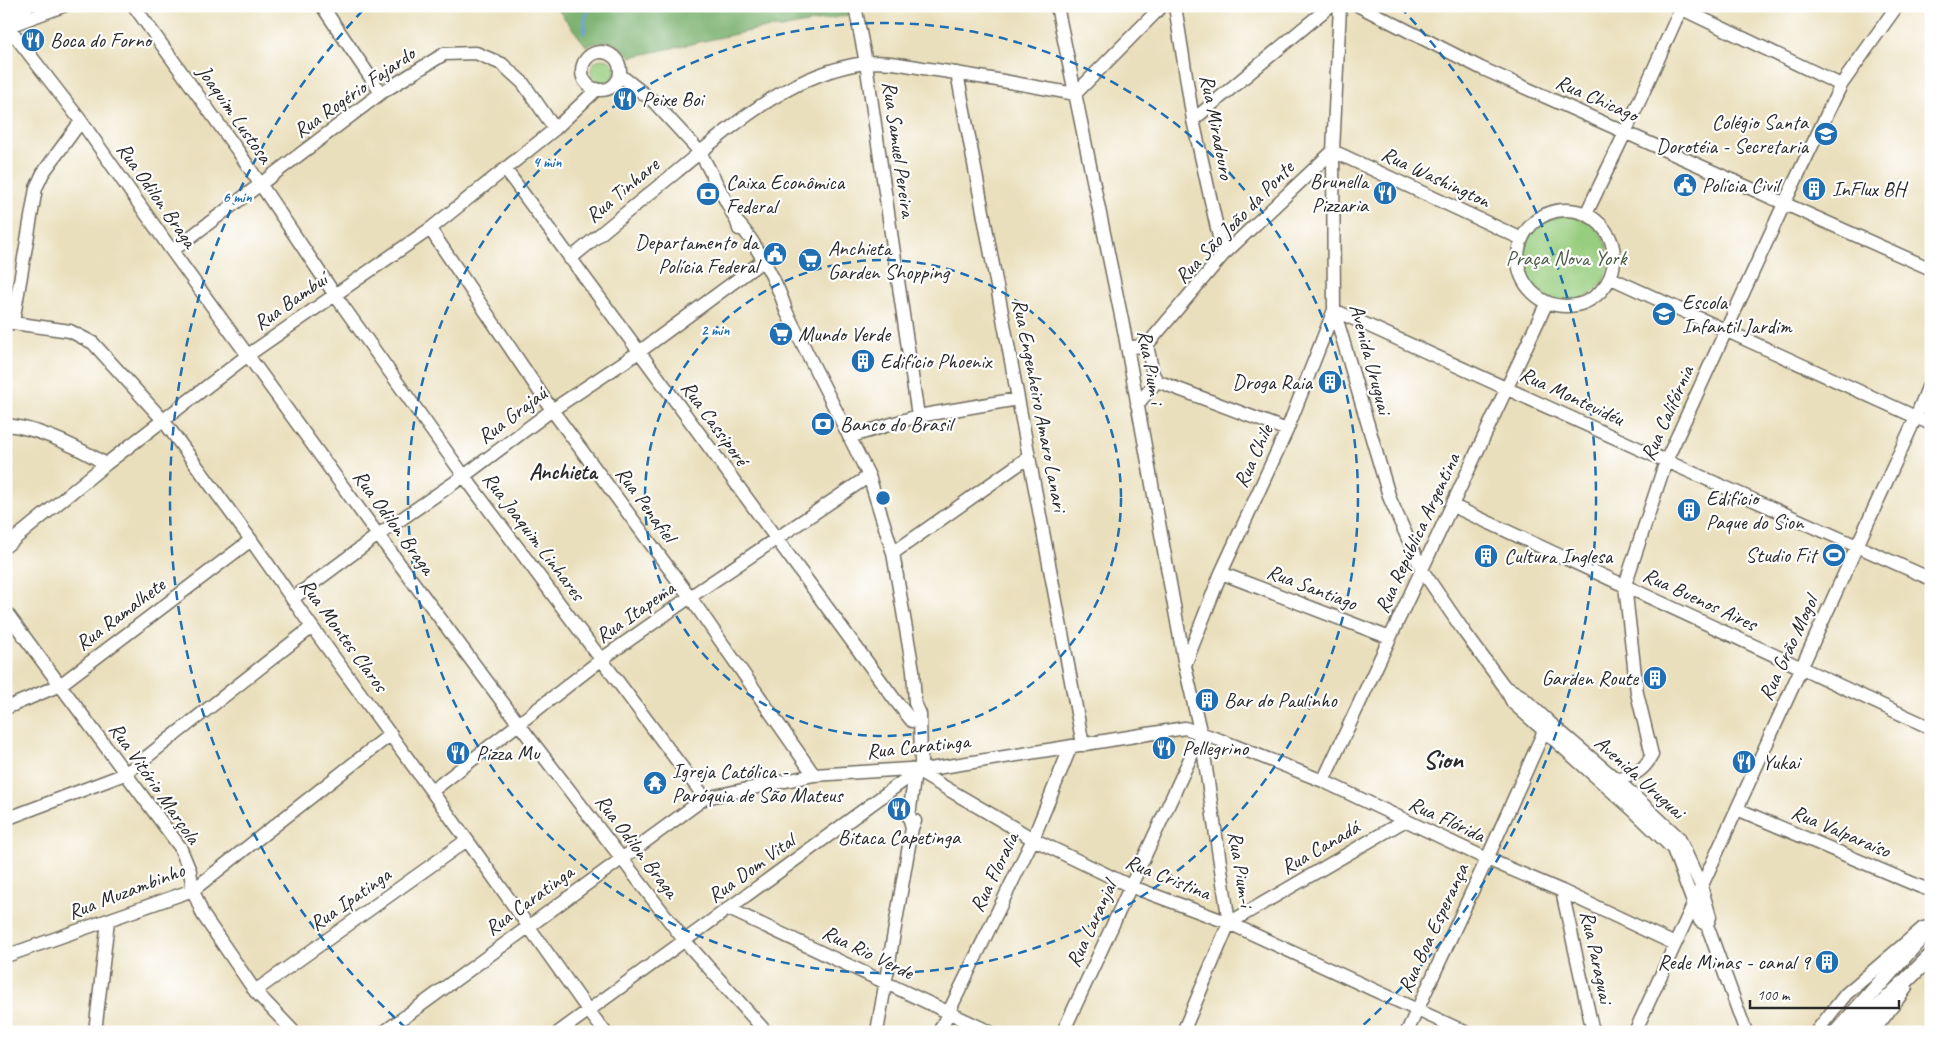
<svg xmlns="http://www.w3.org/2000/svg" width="1937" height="1038" viewBox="0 0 1937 1038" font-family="Caveat,sans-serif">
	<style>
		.green { fill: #97cd7e; stroke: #617c54 }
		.forest { fill: #79b06d; stroke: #526e4c }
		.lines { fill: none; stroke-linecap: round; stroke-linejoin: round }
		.stream { stroke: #6c9fd8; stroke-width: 3 }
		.minor-casing { stroke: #6e6a5e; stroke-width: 15 }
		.major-casing { stroke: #6e6a5e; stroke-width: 18 }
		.minor { stroke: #fff; stroke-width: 12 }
		.major { stroke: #fff; stroke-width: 15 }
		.ring { fill: none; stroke: #1f6fb2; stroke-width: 2.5; stroke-dasharray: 9 6 }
		.labels { text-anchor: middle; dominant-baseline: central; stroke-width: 4.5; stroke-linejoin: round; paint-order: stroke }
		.poi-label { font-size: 21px; fill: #2b2b2b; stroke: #fff; text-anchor: start }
		.street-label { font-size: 21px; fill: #2b2b2b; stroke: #fff }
		.park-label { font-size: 21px; fill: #4b5c44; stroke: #fff }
		.neighbourhood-label { font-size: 22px; font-weight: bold; fill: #2b2b2b; stroke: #fff }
		.district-label { font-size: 26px; font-weight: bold; fill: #2b2b2b; stroke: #fff }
		.centre { fill: #1f6fb2; stroke: #fff; stroke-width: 2.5 }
		.ring-label { font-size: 15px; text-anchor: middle; font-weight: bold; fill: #1f6fb2; stroke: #fff; stroke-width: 4.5; stroke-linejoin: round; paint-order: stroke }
	</style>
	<rect width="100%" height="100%" fill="#fff"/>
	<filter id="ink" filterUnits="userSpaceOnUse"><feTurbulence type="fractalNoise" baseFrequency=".02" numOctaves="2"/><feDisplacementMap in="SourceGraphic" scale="10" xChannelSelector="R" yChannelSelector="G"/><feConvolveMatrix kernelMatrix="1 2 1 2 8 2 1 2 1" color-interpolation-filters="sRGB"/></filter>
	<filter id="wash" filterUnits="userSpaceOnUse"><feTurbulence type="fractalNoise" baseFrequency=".0096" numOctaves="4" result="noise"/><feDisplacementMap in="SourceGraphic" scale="20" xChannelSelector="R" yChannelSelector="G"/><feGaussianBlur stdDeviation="1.12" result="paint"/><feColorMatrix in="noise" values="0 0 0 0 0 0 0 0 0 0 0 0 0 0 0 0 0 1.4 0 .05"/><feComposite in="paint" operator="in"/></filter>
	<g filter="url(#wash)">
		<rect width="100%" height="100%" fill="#eadfbc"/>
		<path class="green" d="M591 71a12 12 0 1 1 24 0a12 12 0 1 1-24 0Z
			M1523 259a43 43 0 1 1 86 0a43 43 0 1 1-86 0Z"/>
		<path class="forest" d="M555,6H777L780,17L848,8L849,15L781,28L759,29L631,57C613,39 610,39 586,46Z"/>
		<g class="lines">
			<path class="stream" d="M584,33L585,19L589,6"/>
		</g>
	</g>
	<g filter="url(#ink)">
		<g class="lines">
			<g class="minor-casing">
				<path id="minor" d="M134,6L238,151L335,295L464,476L705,798
					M322,6L381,93
					M855,6L866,63L918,416
					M1057,6L1124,330L1185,666L1201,735L1229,923L1183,1032
					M1175,6L1193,120L1223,255
					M1340,6L1333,151L1334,310L1390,499L1422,570L1465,633L1504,686L1513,703L1633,810L1673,849L1700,921L1707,925
					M1359,6L1481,68L1931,269
					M1676,6L1841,85
					M6,16L28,6
					M6,24L81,121L172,251L378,535L518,723L684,940L766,1032
					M6,27L63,6
					M582 71a19 19 0 1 1 38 0a19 19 0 1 1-38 0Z
					M957,73L1083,745
					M620,75L653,101L700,152L737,222L739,229
					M1193,120L1330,6
					M1333,151L1522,239
					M505,169L895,700L912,721
					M1518 258a48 48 0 1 1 96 0a48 48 0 1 1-96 0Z
					M1586,214L1625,133L1682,6
					M737,222C754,239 780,288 786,311L869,476L893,553L913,670L915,703L920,714L921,764L914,779L909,816L912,828
					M430,229L552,410L690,597L814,775
					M172,251L381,93L444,54L476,53L502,64L523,83L555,129
					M570,259C605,230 640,201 675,173C732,126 790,73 865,63C886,60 909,66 929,69C978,76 1026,85 1075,94L1162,6
					M1611,278L1931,424
					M1334,310L1666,461L1931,579
					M6,322L70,331L93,343L163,420L251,540L312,627L467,840L588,1010L605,1032
					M13,322L36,188L43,173L81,121
					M1147,345L1153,374L1157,381L1287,430
					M1127,348L1147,345L1223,255L1333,151
					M1137,405L1157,381
					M6,425C40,428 77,447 106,464
					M849,437L918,416L1018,399
					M1453,506L1931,728
					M6,546L106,464L248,355L430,229L555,129L597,89
					M893,553L1029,457
					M1221,573L1390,638
					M292,599L378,535L464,476L552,410L639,352L757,265
					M6,612L180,847L190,871L193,890L203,915L255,991L294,1032
					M1185,665L1221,573L1287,430L1334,310
					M1504,686L1521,696L1550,723L1617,780L1679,838L1701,886L1710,917L1707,925L1746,1032
					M6,708L60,685L251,540
					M917,771L1033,839L1130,886L1229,923L1465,1032
					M1617,780C1635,774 1643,772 1652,755L1637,693L1625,585L1666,461L1784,204L1841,85L1897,6
					M1323,781L1547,302
					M432,791L602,659L690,597L869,476
					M1737,809L1921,887L1930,890L1931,889
					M6,819L125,774L312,627
					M1562,891L1593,1032
					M729,909L990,1032
					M1229,923L1404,821
					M6,956L193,890L391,734
					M255,991L467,840
					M95,1032L108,921
					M384,1032L705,798L814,775L909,769L917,771L1185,728L1220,740L1323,781L1487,859L1562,891L1675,944
					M559,1032L917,771
					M877,1032L912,828L915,821
					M939,1032L1033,839L1071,746
					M1063,1032L1201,735
					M1407,1032L1487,859L1544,731
					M1635,1032L1857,546L1916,417L1931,380
					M1816,1032L1846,994L1923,928
					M1873,1032L1906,988"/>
			</g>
			<g class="major-casing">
				<path id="major" d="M1837,1032L1931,926
					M1854,1032L1931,956"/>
			</g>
			<use href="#minor" class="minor"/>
			<use href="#major" class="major"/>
		</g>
	</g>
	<g class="ring">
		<circle cx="883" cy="498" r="238"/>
		<circle cx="883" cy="498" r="475"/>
		<path d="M406 1028A713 713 0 0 1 366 7M1400 7A713 713 0 0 1 1360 1028"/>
	</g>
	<defs>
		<g id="restaurant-disc" transform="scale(1.25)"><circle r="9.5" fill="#1f6fb2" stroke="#fff"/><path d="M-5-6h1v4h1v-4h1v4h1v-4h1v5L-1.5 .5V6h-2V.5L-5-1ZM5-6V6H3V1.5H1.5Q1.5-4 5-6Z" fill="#fff"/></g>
		<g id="school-disc" transform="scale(1.25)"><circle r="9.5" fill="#1f6fb2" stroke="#fff"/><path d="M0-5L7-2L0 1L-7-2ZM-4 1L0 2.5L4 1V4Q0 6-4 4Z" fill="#fff"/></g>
		<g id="civic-disc" transform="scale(1.25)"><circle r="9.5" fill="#1f6fb2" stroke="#fff"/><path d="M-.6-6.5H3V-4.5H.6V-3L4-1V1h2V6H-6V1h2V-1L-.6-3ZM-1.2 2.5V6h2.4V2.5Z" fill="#fff"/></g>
		<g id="building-disc" transform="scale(1.25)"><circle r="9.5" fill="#1f6fb2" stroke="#fff"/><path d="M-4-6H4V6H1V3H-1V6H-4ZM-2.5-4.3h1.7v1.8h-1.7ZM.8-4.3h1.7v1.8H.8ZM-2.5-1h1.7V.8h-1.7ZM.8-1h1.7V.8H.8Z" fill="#fff"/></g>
		<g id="bank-disc" transform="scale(1.25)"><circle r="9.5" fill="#1f6fb2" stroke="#fff"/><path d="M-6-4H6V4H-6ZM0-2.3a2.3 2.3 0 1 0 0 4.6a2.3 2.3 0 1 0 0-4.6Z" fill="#fff"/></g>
		<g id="supermarket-disc" transform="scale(1.25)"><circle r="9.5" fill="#1f6fb2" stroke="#fff"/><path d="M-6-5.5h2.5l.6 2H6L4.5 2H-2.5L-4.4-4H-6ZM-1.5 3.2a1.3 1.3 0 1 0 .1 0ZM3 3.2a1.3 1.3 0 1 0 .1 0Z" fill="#fff"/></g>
		<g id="stadium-disc" transform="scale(1.25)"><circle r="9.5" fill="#1f6fb2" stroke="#fff"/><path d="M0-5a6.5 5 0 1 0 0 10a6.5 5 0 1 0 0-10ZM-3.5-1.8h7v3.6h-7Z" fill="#fff"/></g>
		<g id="temple-disc" transform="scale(1.25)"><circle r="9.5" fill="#1f6fb2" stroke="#fff"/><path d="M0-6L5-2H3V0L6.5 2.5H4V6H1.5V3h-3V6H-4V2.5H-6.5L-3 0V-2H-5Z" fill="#fff"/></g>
	</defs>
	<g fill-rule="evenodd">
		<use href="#restaurant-disc" x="33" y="40"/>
		<use href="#restaurant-disc" x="625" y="99"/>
		<use href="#school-disc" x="1826" y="134"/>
		<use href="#civic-disc" x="1685" y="185"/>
		<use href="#building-disc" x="1814" y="189"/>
		<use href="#restaurant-disc" x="1385" y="193"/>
		<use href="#bank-disc" x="708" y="194"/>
		<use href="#civic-disc" x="775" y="254"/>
		<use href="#supermarket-disc" x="810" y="260"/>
		<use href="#school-disc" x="1664" y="314"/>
		<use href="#supermarket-disc" x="781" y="334"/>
		<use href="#building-disc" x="863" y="361"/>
		<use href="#building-disc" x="1330" y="382"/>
		<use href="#bank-disc" x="823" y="424"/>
		<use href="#building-disc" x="1689" y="510"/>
		<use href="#stadium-disc" x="1834" y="555"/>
		<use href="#building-disc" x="1486" y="556"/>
		<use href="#building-disc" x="1655" y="678"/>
		<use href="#building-disc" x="1207" y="700"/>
		<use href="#restaurant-disc" x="1164" y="748"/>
		<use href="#restaurant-disc" x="458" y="753"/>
		<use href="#restaurant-disc" x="1744" y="762"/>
		<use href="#temple-disc" x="655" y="783"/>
		<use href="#restaurant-disc" x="899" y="809"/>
		<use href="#building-disc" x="1827" y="962"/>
	</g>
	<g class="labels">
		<g class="poi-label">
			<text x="50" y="40">Boca do Forno</text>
			<text x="642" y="99">Peixe Boi</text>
			<text x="1808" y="122" text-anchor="end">Colégio Santa<tspan x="1808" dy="24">Dorotéia - Secretaria</tspan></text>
			<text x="1368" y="181" text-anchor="end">Brunella<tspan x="1368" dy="24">Pizzaria</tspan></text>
			<text x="726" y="182">Caixa Econômica<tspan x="726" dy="24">Federal</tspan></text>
			<text x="1702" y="185">Polícia Civil</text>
			<text x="1832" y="189">InFlux BH</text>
			<text x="758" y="242" text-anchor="end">Departamento da<tspan x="758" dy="24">Polícia Federal</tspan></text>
			<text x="828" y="248">Anchieta<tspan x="828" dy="24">Garden Shopping</tspan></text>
			<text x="1682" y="302">Escola<tspan x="1682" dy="24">Infantil Jardim</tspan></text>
			<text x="798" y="334">Mundo Verde</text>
			<text x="880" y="361">Edifício Phoenix</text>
			<text x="1312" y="382" text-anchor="end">Droga Raia</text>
			<text x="840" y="424">Banco do Brasil</text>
			<text x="1706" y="498">Edifício<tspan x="1706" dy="24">Paque do Sion</tspan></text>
			<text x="1816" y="555" text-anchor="end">Studio Fit</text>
			<text x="1504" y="556">Cultura Inglesa</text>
			<text x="1638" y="678" text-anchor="end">Garden Route</text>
			<text x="1224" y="700">Bar do Paulinho</text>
			<text x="1182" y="748">Pellegrino</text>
			<text x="476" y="753">Pizza Mu</text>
			<text x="1762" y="762">Yukai</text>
			<text x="672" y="771">Igreja Católica -<tspan x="672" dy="24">Paróquia de São Mateus</tspan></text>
			<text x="899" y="837" text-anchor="middle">Bitaca Capetinga</text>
			<text x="1810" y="962" text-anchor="end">Rede Minas - canal 9</text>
		</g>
		<g class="street-label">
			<text transform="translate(354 92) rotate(-35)">Rua Rogério Fajardo</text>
			<text transform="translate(1597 98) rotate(24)">Rua Chicago</text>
			<text transform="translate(235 114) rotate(55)">Joaquim Lustosa</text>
			<text transform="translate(1217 127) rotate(79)">Rua Miradouro</text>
			<text transform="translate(899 149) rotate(82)">Rua Samuel Pereira</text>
			<text transform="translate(1436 177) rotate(25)">Rua Washington</text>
			<text transform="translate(622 190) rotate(-40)">Rua Tinhare</text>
			<text transform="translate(157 195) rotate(55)">Rua Odilon Braga</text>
			<text transform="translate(1234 222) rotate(-46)">Rua São João da Ponte</text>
			<text transform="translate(290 301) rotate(-35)">Rua Bambuí</text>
			<text transform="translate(1371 359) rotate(75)">Avenida Uruguai</text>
			<text transform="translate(1151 367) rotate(80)">Rua Pium i</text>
			<text transform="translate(1572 396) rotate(25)">Rua Montevidéu</text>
			<text transform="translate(1040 405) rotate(79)">Rua Engenheiro Amaro Lanari</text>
			<text transform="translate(1667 413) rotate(-66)">Rua Califórnia</text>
			<text transform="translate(512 415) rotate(-37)">Rua Grajaú</text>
			<text transform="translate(715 423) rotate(54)">Rua Cassiporé</text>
			<text transform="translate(1253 456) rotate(-65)">Rua Chile</text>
			<text transform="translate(646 504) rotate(54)">Rua Penafiel</text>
			<text transform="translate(394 522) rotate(54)">Rua Odilon Braga</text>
			<text transform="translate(1417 533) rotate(-65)">Rua República Argentina</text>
			<text transform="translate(534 536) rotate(53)">Rua Joaquim Linhares</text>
			<text transform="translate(1312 587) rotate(21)">Rua Santiago</text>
			<text transform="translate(1700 599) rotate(25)">Rua Buenos Aires</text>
			<text transform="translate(635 612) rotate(-35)">Rua Itapema</text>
			<text transform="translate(120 614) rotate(-37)">Rua Ramalhete</text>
			<text transform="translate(344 635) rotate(54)">Rua Montes Claros</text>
			<text transform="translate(1788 648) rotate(-65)">Rua Grão Mogol</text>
			<text transform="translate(918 746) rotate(-6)">Rua Caratinga</text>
			<text transform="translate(1640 777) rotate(42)">Avenida Uruguai</text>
			<text transform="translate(155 783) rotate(55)">Rua Vitório Marçola</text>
			<text transform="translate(1447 819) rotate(25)">Rua Flórida</text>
			<text transform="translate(1841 831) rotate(23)">Rua Valparaíso</text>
			<text transform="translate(637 846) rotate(53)">Rua Odilon Braga</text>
			<text transform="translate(1320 847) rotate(-30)">Rua Canadá</text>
			<text transform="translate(751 868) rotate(-36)">Rua Dom Vital</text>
			<text transform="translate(1241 869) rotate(81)">Rua Pium-i</text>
			<text transform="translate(994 872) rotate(-64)">Rua Floralia</text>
			<text transform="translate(1168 877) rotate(22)">Rua Cristina</text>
			<text transform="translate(126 891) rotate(-21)">Rua Muzambinho</text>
			<text transform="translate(350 899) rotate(-35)">Rua Ipatinga</text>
			<text transform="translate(529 900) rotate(-36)">Rua Caratinga</text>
			<text transform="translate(1091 924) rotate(-65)">Rua Laranjal</text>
			<text transform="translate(1433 928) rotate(-65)">Rua Boa Esperança</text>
			<text transform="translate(868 952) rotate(26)">Rua Rio Verde</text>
			<text transform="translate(1597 957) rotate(78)">Rua Paraguai</text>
		</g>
		<g class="park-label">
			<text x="1566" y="258">Praça Nova York</text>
		</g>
		<g class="neighbourhood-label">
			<text x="563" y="472">Anchieta</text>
		</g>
		<g class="district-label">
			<text x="1443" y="759">Sion</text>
		</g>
	</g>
	<circle cx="883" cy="498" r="8" class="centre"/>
	<g class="ring-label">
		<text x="547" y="167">4 min</text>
		<text x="237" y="202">6 min</text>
		<text x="715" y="335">2 min</text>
	</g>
	<rect width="1937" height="1038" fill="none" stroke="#fff" stroke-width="25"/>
	<path d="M1750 1000v8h149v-8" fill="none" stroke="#2b2b2b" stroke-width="2.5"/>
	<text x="1757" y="1000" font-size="15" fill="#2b2b2b" stroke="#ffffff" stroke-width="4" paint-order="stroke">100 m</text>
</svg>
